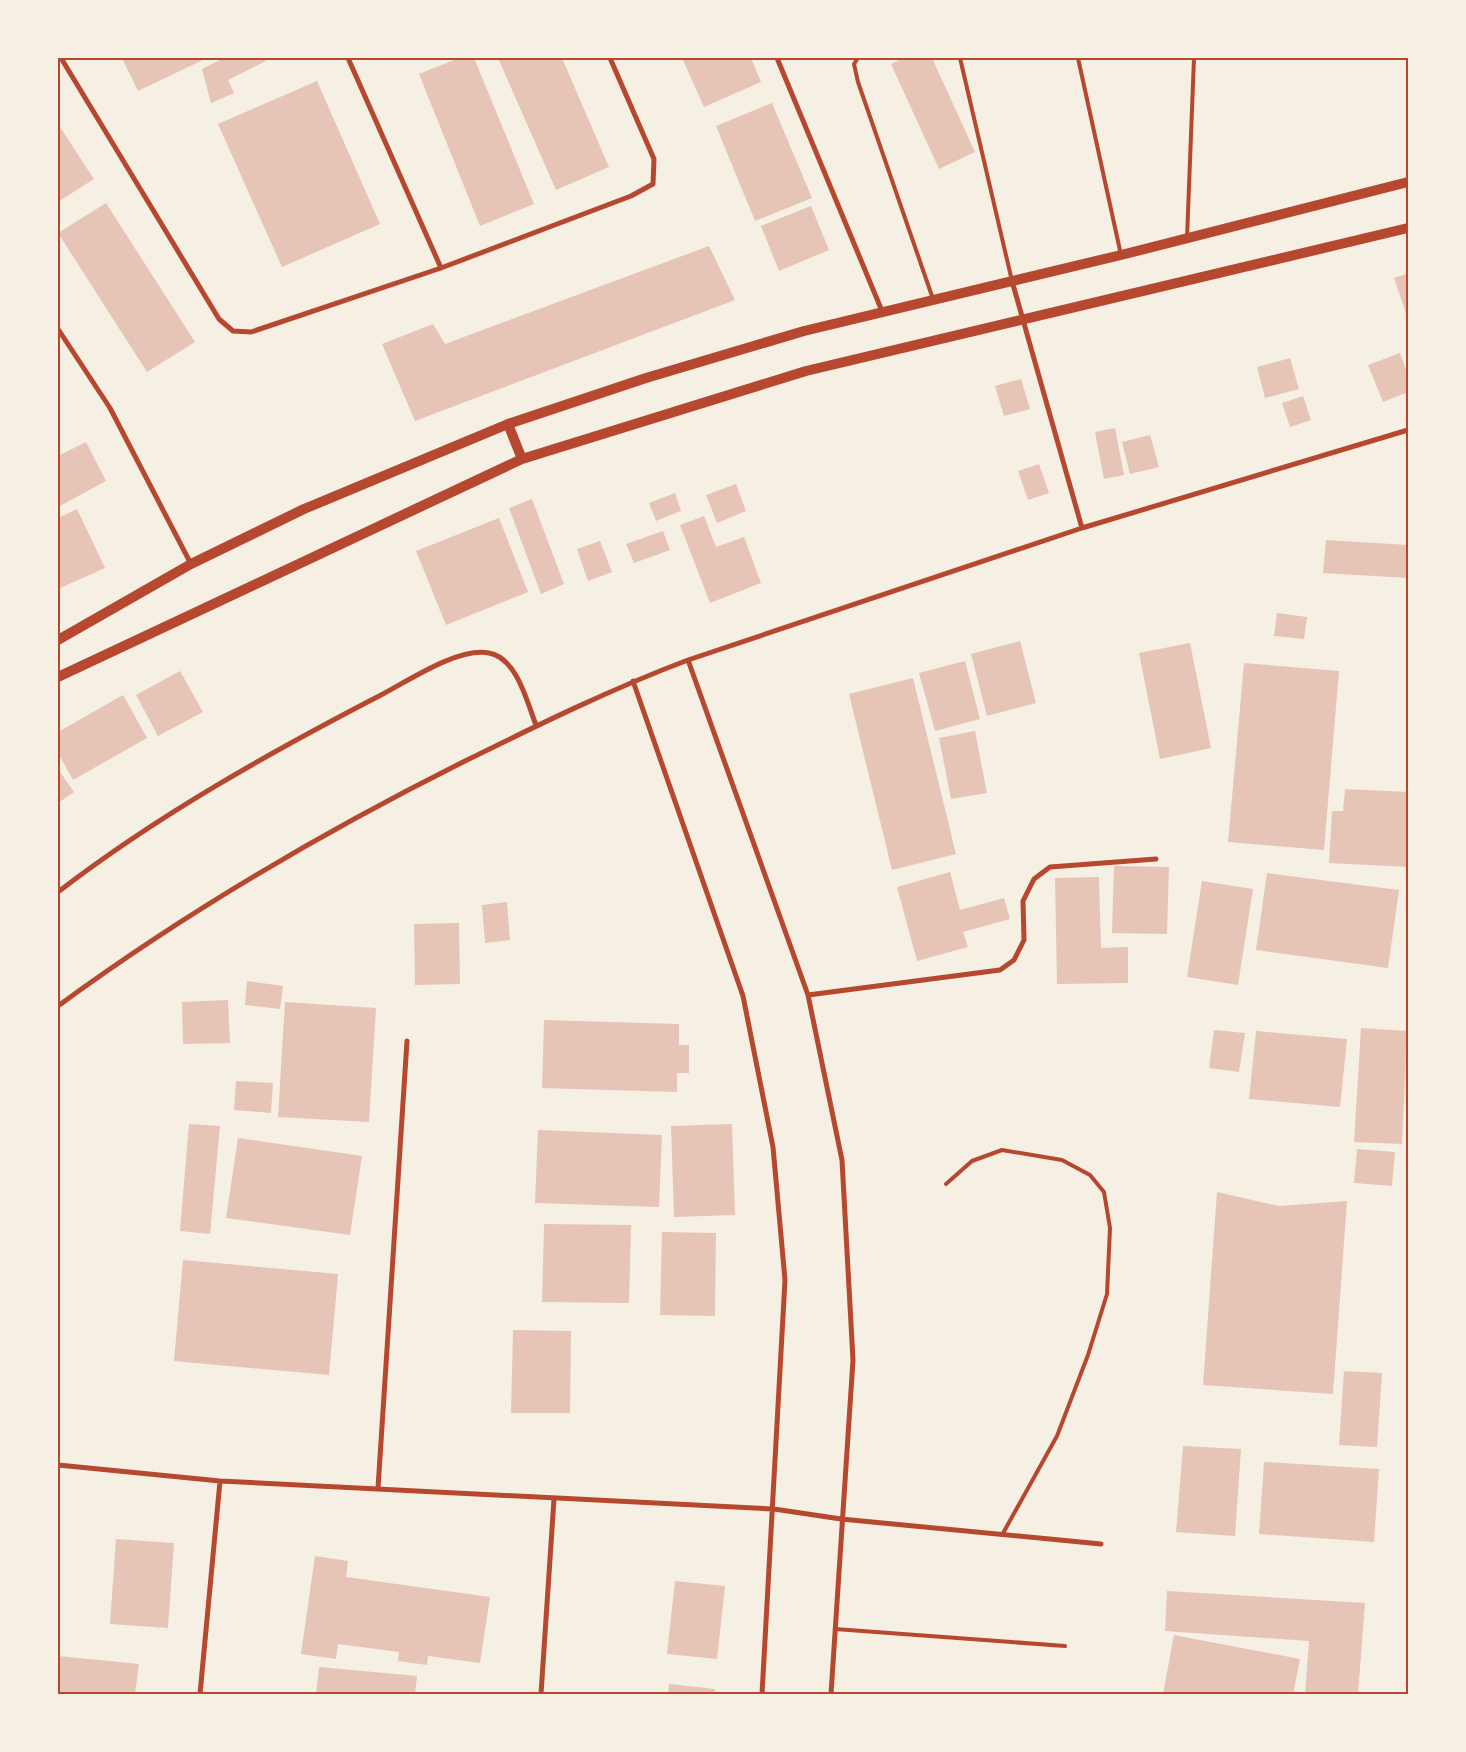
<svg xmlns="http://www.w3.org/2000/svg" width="1466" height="1752" viewBox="0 0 1466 1752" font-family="Merriweather,serif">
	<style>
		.building { fill: #e6c5b7 }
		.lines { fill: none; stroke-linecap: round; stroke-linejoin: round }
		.service { stroke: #b5482f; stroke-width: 4 }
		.minor { stroke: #b5482f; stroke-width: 5 }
		.secondary { stroke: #b5482f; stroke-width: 10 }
		.neatline { fill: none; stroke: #b5482f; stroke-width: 2 }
	</style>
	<rect width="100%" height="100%" fill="#f6efe4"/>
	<path class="building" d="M122,58H207L138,91Z
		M224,58H264L266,61L228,80L234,93L211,103L202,69Z
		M459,58H474L534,204L480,226L419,74Z
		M498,58H562L609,167L556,190Z
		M682,58H751L761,82L704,107Z
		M904,58H932L975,152L939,169L891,64Z
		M317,81L380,224L282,267L218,124Z
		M772,103L812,198L755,221L716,126Z
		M58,124L94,179L58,202Z
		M106,203L195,342L147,372L58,233Z
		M811,206L829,250L779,271L761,226Z
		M709,246L735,300L415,421L382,344L433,324L445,344Z
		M1406,274L1408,280V312L1406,313L1394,278Z
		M1400,353L1408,375V392L1383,402L1368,365Z
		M1290,358L1299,389L1265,398L1257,367Z
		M1021,379L1030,409L1004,416L995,386Z
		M1303,396L1311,420L1290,427L1282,403Z
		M1115,428L1124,475L1104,479L1095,432Z
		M1150,435L1159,467L1130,474L1122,442Z
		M86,442L106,481L58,507V456Z
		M1039,464L1049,493L1028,500L1018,471Z
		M736,484L746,511L717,523L706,495Z
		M675,493L681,511L656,521L649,503Z
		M532,499L564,584L541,594L509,508Z
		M77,509L105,568L58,589V518Z
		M704,516L716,547L744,537L761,583L710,603L680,525Z
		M499,518L528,592L446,625L416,551Z
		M663,531L670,550L634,563L626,544Z
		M1326,540L1408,545V578L1323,573Z
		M600,541L612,572L588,581L577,549Z
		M1277,613L1307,617L1304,639L1274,636Z
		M1020,641L1036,703L987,716L971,654Z
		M1190,643L1211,748L1160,759L1139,653Z
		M965,661L980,719L935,731L919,673Z
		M1244,663L1339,671L1324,850L1228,842Z
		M180,671L203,712L158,736L136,695Z
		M913,678L956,854L892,870L849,694Z
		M123,695L147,738L73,780L58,753V732Z
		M975,731L987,793L951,799L939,738Z
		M58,769L74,792L58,803Z
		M1345,789L1408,792V867L1329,863L1332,811H1343Z
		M1114,866L1169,867L1167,934L1112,933Z
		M950,872L960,910L1004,898L1010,919L963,932L968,947L917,961L897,887Z
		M1267,873L1399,890L1388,968L1256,950Z
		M1099,877L1101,948L1128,947V983L1057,984L1055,878Z
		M1202,881L1253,889L1238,985L1187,977Z
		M507,902L510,940L485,943L482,905Z
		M459,923L460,984L415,985L414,924Z
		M247,981L283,986L280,1009L245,1005Z
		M228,1000L230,1043L183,1044L182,1002Z
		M285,1002L376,1008L369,1122L278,1117Z
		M544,1020L679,1024V1045H689V1073H677V1092L542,1088Z
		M1361,1028L1407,1031L1402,1144L1354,1142Z
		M1214,1030L1245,1033L1239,1072L1209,1068Z
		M1256,1031L1347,1039L1340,1107L1249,1099Z
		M236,1081L273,1083L271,1113L234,1110Z
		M189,1124L220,1126L210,1234L180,1231Z
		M732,1124L735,1215L674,1217L671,1126Z
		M538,1130L662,1135L659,1207L535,1203Z
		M238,1138L362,1156L350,1235L226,1218Z
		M1357,1149L1395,1152L1392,1186L1354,1183Z
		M1217,1192L1279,1206L1347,1201L1333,1394L1203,1385Z
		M544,1224L631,1225L629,1303L542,1302Z
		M662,1232L716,1233L715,1316L660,1315Z
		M183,1260L338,1274L329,1375L174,1361Z
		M513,1330L571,1331L570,1413H511Z
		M1344,1371L1382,1373L1377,1447L1339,1445Z
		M1183,1446L1241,1449L1235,1536L1176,1532Z
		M1264,1462L1379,1469L1374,1542L1259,1534Z
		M116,1539L174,1543L168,1628L110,1624Z
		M315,1556L348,1561L346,1577L490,1597L480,1663L428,1656L427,1665L398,1661L399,1652L338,1644L336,1659L301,1654Z
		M675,1581L725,1586L717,1659L667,1654Z
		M1167,1591L1365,1603L1358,1694H1305L1309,1641L1165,1631Z
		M1174,1635L1300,1659L1293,1694H1163Z
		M58,1656L139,1664L135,1694H58Z
		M319,1667L417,1676L415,1694H316Z
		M669,1684L715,1689L714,1694H668Z"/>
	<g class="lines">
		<path class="service" d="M858,58L854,64L858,82L933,299
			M960,58L1012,281
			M1078,58L1121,255
			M1187,238L1194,58
			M946,1184L972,1161L1002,1150L1062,1160L1090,1175L1104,1192L1110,1228L1107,1294L1088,1355L1057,1436L1002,1535
			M835,1629L1065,1646"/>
		<path class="minor" d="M61,58L219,319L233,331L251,332L441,268L631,196L653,184L654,159L610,58
			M348,58L441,268
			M777,58L882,311
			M1012,281L1082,528
			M58,329L110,408L191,564
			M688,660L808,995L842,1160L853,1360L831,1694
			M633,681L743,996L773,1147L785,1280L762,1694
			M58,892C158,815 269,753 381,695C408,681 458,647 489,653C517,658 527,702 536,725
			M808,995L1000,970L1014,960L1024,940L1023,901L1034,879L1050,867L1156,859
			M58,1006C186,912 323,832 465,761C538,725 611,689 688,660L1082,528L1408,430
			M58,1465L220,1481L774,1509L841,1519L1101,1544
			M378,1488L407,1041
			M200,1694L220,1481
			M541,1694L554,1499"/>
		<path class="secondary" d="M508,424L522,459
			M58,640L191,564L304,509L508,424L646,378L804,331L1121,255L1408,182
			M58,677L522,459L806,371L1408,228"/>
	</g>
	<rect width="1466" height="1752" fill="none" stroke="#f6efe4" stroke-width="118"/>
	<rect x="59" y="59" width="1348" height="1634" class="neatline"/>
</svg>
